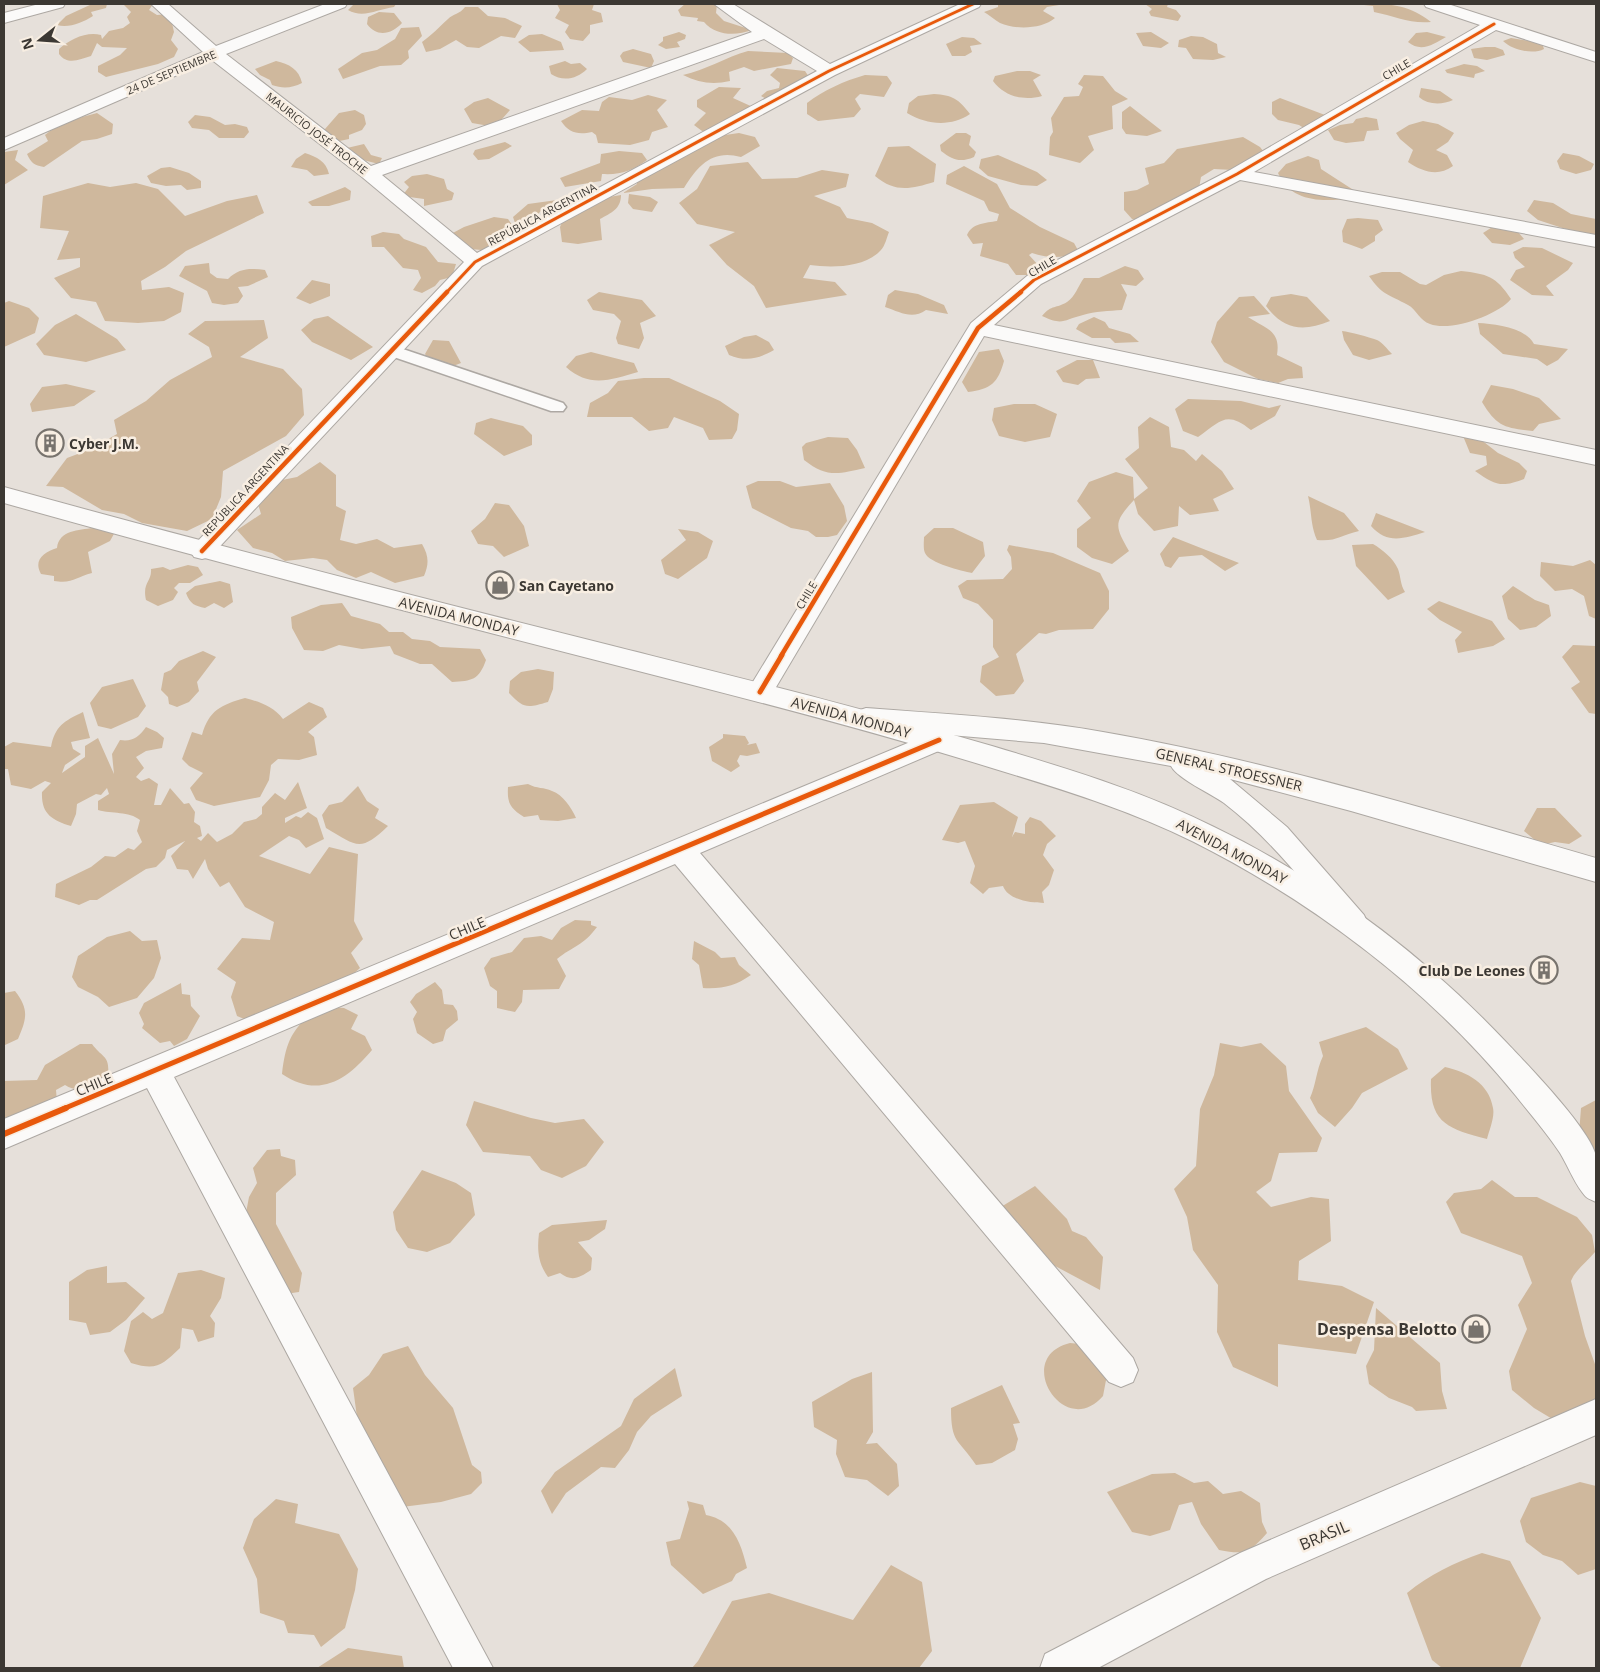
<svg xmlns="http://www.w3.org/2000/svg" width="1600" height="1672" viewBox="0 0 1600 1672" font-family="'Open Sans',sans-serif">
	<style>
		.forest { fill: #cfb89d }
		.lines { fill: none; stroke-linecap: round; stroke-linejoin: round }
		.service-casing { stroke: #ada8a3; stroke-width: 3 }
		.minor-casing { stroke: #ada8a3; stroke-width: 2 }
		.tertiary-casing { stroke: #ada8a3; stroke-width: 2 }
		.secondary-casing { stroke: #ada8a3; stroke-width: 2 }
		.service { fill: #fbfaf9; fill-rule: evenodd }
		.minor { fill: #fbfaf9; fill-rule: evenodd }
		.tertiary { fill: #fbfaf9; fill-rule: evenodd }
		.secondary { fill: #fbfaf9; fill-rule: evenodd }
		.cycleway-far3-casing { stroke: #f8eee2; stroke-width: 5 }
		.cycleway-far2-casing { stroke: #f8eee2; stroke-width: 7 }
		.cycleway-far1-casing { stroke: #f8eee2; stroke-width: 8 }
		.cycleway-casing { stroke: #f8eee2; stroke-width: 9 }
		.cycleway-far3 { stroke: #e8590c; stroke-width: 3 }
		.cycleway-far2 { stroke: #e8590c; stroke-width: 4.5 }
		.cycleway-far1 { stroke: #e8590c; stroke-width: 5 }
		.cycleway { stroke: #e8590c; stroke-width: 6 }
		.labels { text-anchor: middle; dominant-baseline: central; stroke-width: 5; stroke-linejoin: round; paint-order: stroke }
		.far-street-label { font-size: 11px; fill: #3c3833; stroke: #f8eee2 }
		.poi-label { font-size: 14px; font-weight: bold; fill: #3c3833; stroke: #f8eee2; text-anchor: start }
		.street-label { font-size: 14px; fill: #3c3833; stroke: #f8eee2 }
		.near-poi-label { font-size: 16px; font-weight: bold; fill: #3c3833; stroke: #f8eee2; text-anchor: end }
		.near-street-label { font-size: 16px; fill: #3c3833; stroke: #f8eee2 }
	</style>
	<rect width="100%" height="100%" fill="#e6e0da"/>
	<path class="forest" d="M92,4H107L106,8L91,12L93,16C82,23 69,28 57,25L66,16Z
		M123,4H153L149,10L157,15L170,14L174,32L171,40L178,49L174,57L158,64L106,77L98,72V66L120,55L127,48L102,47L97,43L91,56C80,59 68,66 59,54V49C70,39 87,31 101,35L102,39L109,31L123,28L130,23L127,17L131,12Z
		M354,4H396L394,7C378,9 363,19 348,10Z
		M557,4H594L592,10L601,13L603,22L590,25V33L583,41L570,39L565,32L569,25L555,18L560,10Z
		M685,4H717L716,13L724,21L752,30C736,36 716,36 704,22L697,21L698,18L681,16L678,10Z
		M998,4H1065L1047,7L1043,11L1055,18C1042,29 1016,30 1000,23C995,20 989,15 984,12L998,7Z
		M1145,4H1168L1167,7L1176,10L1181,16L1178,21L1151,16L1149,12L1152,9Z
		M1355,4C1385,4 1406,2 1431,22C1410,24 1394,16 1374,12L1373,6Z
		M465,7H478L488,16L505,18L522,26L515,38L501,36L479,48L467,47L456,40L440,49L426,52L422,42C432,35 439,27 448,19C453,14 460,14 465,7Z
		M379,12L394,13L402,23C392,34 377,38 367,24L368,17Z
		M419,27L422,36L408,51L409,58L401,65L380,66L343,79L338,69L362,53L377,50L395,39L401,28Z
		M679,32L686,35L685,39L677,42L680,47L666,49L658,45L663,41V37Z
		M1151,32L1169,43L1161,48L1143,46L1136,33Z
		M1427,32L1446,37C1434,44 1421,53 1408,42L1416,33Z
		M542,34L561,42L564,50L530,52L518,42L529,35Z
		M1191,36L1203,37L1217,44L1218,53L1226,57L1213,60L1193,59L1186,48L1178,47L1179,40Z
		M962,37L974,38L982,44L970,46L972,52L965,56H952L946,44Z
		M1511,38L1542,43L1544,49C1533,55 1512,50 1503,41Z
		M1485,47H1495L1503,50L1505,55L1487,60L1474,58L1471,49Z
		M633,49L651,54L654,61L651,68L623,62L620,56L623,52Z
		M748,51L788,53L793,58L791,64L754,71L744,67L729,72L730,81C713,85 699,83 683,75C706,70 726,57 748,51Z
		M276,61C289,64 299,69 302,83C292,88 283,89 272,85L270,80L260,75L255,69Z
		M565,61L571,64L580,63L587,69C577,79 563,82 551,74L549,66Z
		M1464,64L1477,66L1485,71L1475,74L1474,78L1447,73L1445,70Z
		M777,68L805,71L813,83L768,100L761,96L767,91L779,88L780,83L770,75Z
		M1017,71H1030L1041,75L1033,80L1042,96C1024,101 1005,97 993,81L995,76Z
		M865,75L887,76L892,83L884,97L860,94L855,99L861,109L854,117L818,121L807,114V103C824,90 844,81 865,75Z
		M1084,75L1103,76L1115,91L1128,99L1112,106L1113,129L1088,136L1094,150L1080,163L1049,155L1050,137L1053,132L1051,118L1064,97L1079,96L1083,87L1078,84Z
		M719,87L741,88L733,98L755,108L762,115L709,132L702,131L694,125L706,113L697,107V100Z
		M1421,88L1440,91L1453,100C1442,105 1428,105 1419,97Z
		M934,94C952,95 959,99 970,114C951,127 927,125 907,113L909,103L918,96Z
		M648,95L667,100L657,110L668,127L652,132L649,140L630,145L598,143L596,135L592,132C578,135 569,133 561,121L582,110L599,111L602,102L609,97L632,100Z
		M488,98L510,110L495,127L472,123L464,109L474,102Z
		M1280,98L1325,115L1328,130L1340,125L1353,123L1356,119L1366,117L1377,119L1379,130L1367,131L1364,141L1346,143L1334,140L1328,130L1310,132L1299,125L1278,120L1272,114V102Z
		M1130,106L1162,131L1147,136L1126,134L1122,128V112Z
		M355,110L364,115L366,124L362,130L349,135V139L325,144L318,137L339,113Z
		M97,113L113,124L112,134L97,139L82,141L44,167C34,165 31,163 27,154L48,141L45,135C57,124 81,117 97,113Z
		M195,115L210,117L225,125L235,124L247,127L249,132L244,138H219L209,130L192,128L188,122Z
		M1423,121L1438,124L1454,133L1448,142L1436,150L1447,155L1453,166C1438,177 1423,172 1408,162L1413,150L1400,139L1396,133L1409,125Z
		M739,133L755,137L760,146L741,157C713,149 698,165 684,188L652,189L623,193L637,184L636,175L704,138Z
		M956,133H966L971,136L969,145L976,152L974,157C960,163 953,160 941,151L940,145Z
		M1243,137L1260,147L1271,161L1233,170L1214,169L1201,177L1198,194L1154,219H1132L1124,210V192L1137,190L1149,184L1145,168L1164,163L1177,149Z
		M505,142L512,146L489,159L478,160L473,154L475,150Z
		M364,144L371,155L382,158L379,164L355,158L347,148Z
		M909,146L936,164L934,182C911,189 895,193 875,176L888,147Z
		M18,150L15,160L28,170L4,185V152Z
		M619,151L642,153L647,160C632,171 621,175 602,174L601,181L565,187L560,178L600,163L601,154Z
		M305,153C317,157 326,161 329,174L314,176L307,170L291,167L296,159Z
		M1563,153L1579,156L1594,164L1591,170L1576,174L1560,169L1557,161Z
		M998,155L1037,172L1047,180L1037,186L1021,185L988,176L979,168L981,159Z
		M1308,156L1319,160L1321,169L1355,191L1352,198C1324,202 1291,203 1278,173L1286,164Z
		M748,162L762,179L797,178L822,170L849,174L846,187L814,196L840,207L847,218L872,223L889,232C887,237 885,246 881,250C865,268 831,268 810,265L803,278L835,282L847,295L766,308L754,286L727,265L709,245L735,232L697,224L679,203L697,189L710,166Z
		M964,166L997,184L1010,208L1040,227L1074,243L1080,254C1062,257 1049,259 1032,253L1029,255L1039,266L1029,275H1016L1008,264L980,256L983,243L973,244L967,235C972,223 986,223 997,221L999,214L989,211L984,201L946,184L947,175Z
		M170,167L189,173L201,181V188L187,190L181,185L166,186L151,183L147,176L161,168Z
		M427,174L444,179L447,189L454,193L452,200L424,206V199L402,196L409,187L404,182L412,176Z
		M88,183L110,187L136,183L158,189L185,216L227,201L257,195L264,213L186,251L165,267L141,281L142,290L169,287L184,293L181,312L164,321L138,323L105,321L96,302L71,298L54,278L80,267V258L57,260L69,231L40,228L43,196Z
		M345,187L351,191L350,200L329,206H312L308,202Z
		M629,194L650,197L658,202L652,212L633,209L628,203Z
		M621,195C621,209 611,213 600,219L602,240L578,244L562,242L560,227L563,220L603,198Z
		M557,200V207L542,209C534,221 529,223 515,223L513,217L528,204Z
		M1534,200L1553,203L1571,214L1596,219V239L1538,220L1527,211Z
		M494,217L508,219L515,229L494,234L492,244L482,250L458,248L451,234L464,227Z
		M1358,218L1378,220L1383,230L1375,236V241L1362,249L1343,242L1342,231L1347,219Z
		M1497,224L1512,225L1524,239L1510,245L1492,243L1483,233Z
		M383,232L399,234L404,239L426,247L438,262L456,264L452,277L440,280L435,286L422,293L413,290L421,278L418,270L403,268L384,247H372L371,236Z
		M1523,247L1542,248L1573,263L1568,270L1546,286L1554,296L1532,295L1510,280L1516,270L1525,267L1515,258L1513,252Z
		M209,263L210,273L217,278L228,279C239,268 250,268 265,270L268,277L248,286L238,287L243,296L238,303L224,305L212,303L207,291L179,276L185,266Z
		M1125,266L1138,270L1144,279L1136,286L1121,284L1127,295L1122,310C1109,311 1095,311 1083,315C1063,320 1063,326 1042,316C1052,304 1056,309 1067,302C1075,297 1078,286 1084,278H1099Z
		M1461,271C1487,274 1496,276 1511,299C1498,315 1451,332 1430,324C1420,321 1416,309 1408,305C1388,294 1382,295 1369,276L1382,272H1400L1420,284L1426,285L1444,275Z
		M312,280L330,284V296L310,304L296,298Z
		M895,290L918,294L944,305L948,314L926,310C912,320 900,312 885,307L888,295Z
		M599,292L642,300L656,316L640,323L644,338L639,349L618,344L616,338L621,321L614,314L593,310L587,300Z
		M1291,294L1307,297L1330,321C1303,332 1284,330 1266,306L1271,297Z
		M1254,296L1270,314L1248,317C1266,329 1281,330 1277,355L1302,367L1303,378L1288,379L1278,383L1258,379L1224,362L1211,342L1217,322L1239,297Z
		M9,301L29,308L39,318L35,333L4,347V303Z
		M76,314L117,339L126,350L86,362L44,355L36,344L55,325Z
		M328,316L373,347L351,360L312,342L301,330L314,319Z
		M1094,317L1105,322L1109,328L1130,334L1139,342L1115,343L1110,338H1092L1076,329L1079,324Z
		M264,320L268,338L240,357L283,369L302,389L304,415L286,436L223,471L221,497L212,519L187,531L142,523L124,514L102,510L63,487L46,486L67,458L91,449L117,434L114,420L146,401L170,380L212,357L209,347L188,334L205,321Z
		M1478,323C1495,324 1525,327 1534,344L1568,349L1558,360L1547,366L1537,359L1503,354L1480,334Z
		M1342,331C1351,332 1368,337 1377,340C1382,342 1388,350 1392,354L1369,360L1353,355L1344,340Z
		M756,335L769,342L774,350C758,359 746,362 729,355L725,346L744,337Z
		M433,340L449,341L461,363L448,368L432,365L425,354Z
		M999,349L1004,361C998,383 991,389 968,392L962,382L979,352Z
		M591,352L634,363L638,372C611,380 589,388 566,367L576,356Z
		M1077,360H1093L1100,378L1086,379L1078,385L1063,382L1056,371Z
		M644,378H669L720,401L739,414L737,430L732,439L709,440L703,428L674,417L668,428L649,431L632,417H587L590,403L608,393L618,381Z
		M66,384L96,391L74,406L32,412L30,404L42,387Z
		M1491,385L1513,389L1539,398L1561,419L1539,424L1533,431C1505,428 1497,427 1482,402Z
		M1188,399L1241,401L1269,408L1281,405L1275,416L1251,430C1226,410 1221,421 1198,437L1183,431L1175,409Z
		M1014,404H1035L1057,414L1050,437L1025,442L999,436L992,420L994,408Z
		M1150,417L1169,427L1171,447L1184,450L1196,461L1202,454L1222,471L1234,489L1213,499L1219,511L1190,515L1179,506L1178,526L1154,531L1138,514L1134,500C1114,522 1114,525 1129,551L1112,564L1092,558L1077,547V529L1091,518L1077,501L1089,482L1116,472L1133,477L1134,499L1148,488L1125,459L1139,448L1138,427Z
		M491,418L523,426L532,435V445L504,456L474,434L476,423Z
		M1475,435L1498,453L1519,463L1527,471L1524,479C1501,488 1495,485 1475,471L1487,465L1486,456L1470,453L1463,436Z
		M828,437L848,438L857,450L865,468C838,474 827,478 804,460L802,447L806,443Z
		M320,462L336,475V506L346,511L340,540L356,544L377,539L394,548L422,544C429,556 429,564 424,576L395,583L371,572L356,578L337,570L327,560L313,558L285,561L272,553L253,548L237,530L261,514L255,494L282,480L297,477Z
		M758,481H780L796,487L830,483L844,506L847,521L837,535L828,537H816L808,531L791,528L752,508L746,486Z
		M1308,496L1344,513L1359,531C1341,535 1336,542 1317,540C1310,524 1312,512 1308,496Z
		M495,503L509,505L524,526L529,546L504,557L493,546L478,544L471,531L485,519Z
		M1376,513L1425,532C1403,539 1387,544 1371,526Z
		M93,528L115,532L110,541L88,552L92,573C76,577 73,584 54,581V576L41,574C33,560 44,552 57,548C59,530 79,530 93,528Z
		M934,528H953L983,542L985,556L972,573C962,571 929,563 925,553C923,549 924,541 924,537Z
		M678,529L698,532L713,541L707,558L678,579L665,574L661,560L686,540Z
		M1173,537L1239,563L1225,571L1202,555L1179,557L1171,568L1165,566L1160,554Z
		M1373,544C1383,550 1393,558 1398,569C1401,577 1400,584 1405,592L1388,600L1356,566L1352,545Z
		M1009,545L1053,553L1100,573L1109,591V609L1093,629L1059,630L1046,634L1039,633L1016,654L1024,681L1014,694L996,696L980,682L982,666L999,657L993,647V620L978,604L963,598L958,586L967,580L1003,579L1012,569L1011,557L1007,550Z
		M1590,560L1596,565V619L1589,616L1584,596L1572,589L1555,591L1540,576L1541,562L1573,566Z
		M188,565L198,567L203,575L190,583H179L174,588L178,592L173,600L158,606L146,600C142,582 152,582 151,569L163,567L170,570Z
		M220,581L230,584L233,602L224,608L214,603L205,608C195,606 190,604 186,593L195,586Z
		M1513,586L1535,600L1549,605L1551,616L1536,627L1520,630L1508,619L1502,596Z
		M1439,601L1492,621L1505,639L1493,646L1458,653L1455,640L1462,632L1440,620L1427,609Z
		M342,603L351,616L380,624L389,632H403L412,639L430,641L440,647L480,649L486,660C479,680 472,681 452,682L432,664H420L394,654L390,646L362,649L339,645L323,651L304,650L292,628L291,617L321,605Z
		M1573,645L1596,646V714L1589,713L1571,688L1580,682L1562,657Z
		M203,651L216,657L197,682L199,691L189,702L177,707L169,704L168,697L161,690L164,673L171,670L179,661Z
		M538,669L554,672L553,689L548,702C527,708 524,709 509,693L510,681L521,672Z
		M133,679L146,706L138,717L111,729L98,726L90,703L102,687Z
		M245,698C260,702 273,706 283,719L309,702L323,708L327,717L308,732L314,737L317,755L299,760L278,759L271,765L269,780L260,797L214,806L196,800L190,788L203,773L189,766L182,759L192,732L202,735C209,710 221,705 245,698Z
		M83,712L90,738L71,742L73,749L81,754L65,765L62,773L85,757V746L98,738L114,774L112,754L120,740C132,742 139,737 146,727L157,732L164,738L162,748L146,751L136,757L144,768L136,777L141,781L149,778L158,784L154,805H161L170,788L184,804L189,803L195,812L194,822L200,826L202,836L197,838L201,841L208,833L217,842L232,834L244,822L256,819L262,814V807L275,793L285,800L298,782L307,808L285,818V823L296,816L301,818L308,812L317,818L324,839L306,848L299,840L289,836L259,856L310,874L329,847L358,854L354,921L363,939L351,953L360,968L333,992L249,1021L237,1016L231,997L236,982L217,969L242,938L270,940L274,922L245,907L229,882L220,887L208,869L205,859L193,879L188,870L177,869L171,856L185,841L167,850L165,858L156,867L146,869L97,900H90L79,905L55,897L56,884L91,867L105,856L115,857L128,848L134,850L142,842L137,831L140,820C129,811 112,814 98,810V801L109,794L107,788L101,795L96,794L77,804L76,814L71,826C52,820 41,814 42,792L51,783L45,781L31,789L11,785L8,769H4V747L13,742L51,747C55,726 64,721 83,712Z
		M723,734L745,736L749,743L747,745L756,743L760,753L747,756L740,755L737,761L740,766L731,772L712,761L709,747L723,738Z
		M528,784C537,789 544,787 552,791C563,795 571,807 576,818L558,821L540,820L538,815L524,817C510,808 507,803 508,787Z
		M358,786L367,801L379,809L375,818L388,826C360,853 357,846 326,828L322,815L329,805L342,802Z
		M994,802L1018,817L1012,837L1015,832L1025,834V824L1030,817L1041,821L1056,836L1047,844L1043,855L1054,870L1049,885L1042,892L1044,903C1031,903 1008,900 1003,886L989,888L983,894L970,883L975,866L965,841L958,843L942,840L960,805Z
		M1537,808H1555L1582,836L1569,844L1555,842L1541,845L1524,831Z
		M575,920L591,921V925L597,927C583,946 573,946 557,959L566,976L559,989L523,990L522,1002L515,1012L497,1008V991L490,986L484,968L491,958L512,952L524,938L541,936L552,940L561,928Z
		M130,931L142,941L157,940L161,958L154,978L137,998L109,1007L98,997L78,987L72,977L78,956L107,937Z
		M694,941L715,952L721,958L735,957L739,965L751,975C735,986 723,989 703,988L699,965L692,959Z
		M435,982L442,990L444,1004L453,1005L457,1011L458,1020L446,1030L443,1041L433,1044L417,1033L413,1019L417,1012L410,1002L416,994Z
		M181,983L182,994L190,995L191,1006L200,1016L187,1039L174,1046L170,1041L160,1043L142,1028L144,1024L139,1013L144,1003Z
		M15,991C29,1009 27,1018 18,1039L5,1045L4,993Z
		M320,1006L344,1008L358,1015L351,1029L365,1036L372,1050C347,1080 319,1099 282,1074C286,1039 293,1028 320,1006Z
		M1366,1027L1398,1049L1408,1069L1362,1093L1352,1108L1335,1127L1318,1113L1310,1098C1316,1085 1316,1071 1323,1056L1319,1042Z
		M1220,1043L1241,1047L1261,1043L1286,1066L1289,1091L1322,1138L1317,1152L1279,1153L1271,1181L1256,1192L1271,1207L1311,1197L1329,1199L1331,1241L1299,1261L1298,1280L1342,1286L1374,1302L1356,1354L1278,1344V1387L1233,1367L1217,1332L1218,1285L1193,1250L1187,1217L1174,1189L1196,1166L1200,1109L1214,1075Z
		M80,1044H92C102,1058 110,1055 108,1075C95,1085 81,1095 65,1085L56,1090L57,1102L31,1130L27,1140L4,1143V1081L37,1080L45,1065Z
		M1445,1067C1467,1072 1489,1083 1493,1108C1495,1117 1489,1131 1487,1139C1448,1129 1429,1123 1431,1079Z
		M1596,1100V1162L1579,1134L1581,1108Z
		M474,1101L531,1118L555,1123L584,1119L604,1142L586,1166L562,1178L541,1170L530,1156L483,1152L466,1125Z
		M280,1149L281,1156L295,1160L296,1175L276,1193V1224L302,1273L299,1292L285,1294L245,1218L249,1197L257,1183L253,1168L267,1150Z
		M422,1170L456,1183L471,1193L475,1215L450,1243L427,1252L408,1248L396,1230L393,1212Z
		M1492,1180L1515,1197H1537L1577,1217L1592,1235L1595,1252C1588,1261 1575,1270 1571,1281L1585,1336L1596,1367V1407L1589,1417L1564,1426L1534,1408L1512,1390L1509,1371L1527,1329L1518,1305L1532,1283L1522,1256L1461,1233L1446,1202L1454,1193L1481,1189Z
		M1035,1186L1067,1219L1072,1231L1086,1237L1103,1257L1100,1290L1042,1259L1014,1269L983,1218Z
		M607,1220L605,1229L589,1240L578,1242L592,1258L591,1270C579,1278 572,1282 560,1273L548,1277C538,1263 537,1250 539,1233L552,1225Z
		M107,1266V1283L126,1282L145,1298L126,1320L110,1332L90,1335L86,1323L69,1320V1282L87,1270Z
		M201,1270L225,1278L221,1298L210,1316L215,1323L214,1337L198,1342L193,1330L182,1328L180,1348C162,1365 157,1371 131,1363L124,1351L131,1321L143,1312L152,1319L163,1313L178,1273Z
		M1376,1308L1440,1363L1442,1391L1447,1409L1416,1411L1412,1407L1389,1398L1369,1384L1366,1366L1374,1350Z
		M1070,1343L1080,1344L1107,1375L1103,1396C1064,1441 1012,1357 1070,1343Z
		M408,1346L425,1375L453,1408L472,1465L481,1472L482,1483L471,1494L441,1502L402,1507L357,1417L353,1388L369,1375L383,1354Z
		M675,1368L682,1396L651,1416L637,1432L629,1450L615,1468L601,1467L566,1493L552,1514L541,1491L555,1472L621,1426L634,1399Z
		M872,1372L873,1432L866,1444L877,1443L897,1464L899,1486L888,1496L867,1480L845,1477L836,1454L837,1440L814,1427L812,1402L852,1379Z
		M1002,1385L1020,1423L1013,1424L1018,1439L1015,1450L992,1463L976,1465C958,1438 951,1444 951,1408Z
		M1175,1473L1194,1483L1208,1481L1223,1494L1241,1491L1260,1503L1262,1522L1267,1533C1249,1553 1246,1555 1219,1550L1201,1524L1192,1502L1179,1505L1170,1530L1150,1536L1132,1532L1107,1492L1152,1474Z
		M1580,1482L1596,1486V1569L1578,1575L1562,1561L1543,1555L1526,1542L1520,1521L1531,1498Z
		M276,1499L298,1504L295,1523L339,1534L358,1569L355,1590L345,1628L321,1647L314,1635L288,1633L284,1621L260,1613L257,1579L243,1548L254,1519Z
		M687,1501L703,1505L706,1515C733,1520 741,1543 747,1568L736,1574L732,1581L703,1594L671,1565L666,1542L680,1539L689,1509Z
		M1482,1553L1510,1561L1541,1618L1520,1668H1442L1432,1660L1407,1593C1430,1574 1454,1563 1482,1553Z
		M891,1565L922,1582L932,1651L919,1668H692L698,1661L732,1601L769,1593L853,1620Z
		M348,1648L402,1656L404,1668H317Z"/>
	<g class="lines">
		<g class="service-casing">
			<path id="service" d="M391,345L563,403L566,407L563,411H551L385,354L382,350L385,346Z"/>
		</g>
		<g class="minor-casing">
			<path id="minor" d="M39,4H65L63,7L4,23V13Z
				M151,4H168L216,46L325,4H347L345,7L226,54L371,166L752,32L714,4H733L830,64L960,4H981L979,7L835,75L482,266L210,557L202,559L194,557L190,551L194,545L464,262L362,177L212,60L4,150V138L203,52ZM764,39L817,71L477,253L382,175Z
				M1424,4H1448L1596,52V62L1496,30L1254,172L1596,235V247L1240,180L1041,284L994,325L1596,450V465L984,336L769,699L760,702L751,699L747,692L751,685L971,323L1027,276L1230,170L1480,25L1426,7Z
				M939,730L948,733L952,740L948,747L700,853L1133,1358L1138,1370L1133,1382L1121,1387L1109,1382L675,864L174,1077L493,1668H453L147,1088L4,1149V1119Z
				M1596,1399V1435L1266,1579L1098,1668H1040L1045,1654L1240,1553Z"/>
		</g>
		<g class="tertiary-casing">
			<path id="tertiary" d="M866,708C945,714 1024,718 1103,732C1270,761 1433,811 1596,858V882L1351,811L1230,779L1287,827L1364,915L1368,924L1364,933L1354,936L1344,933C1308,887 1271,839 1224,803C1210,793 1178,779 1171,766L1044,743L866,728L857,725L853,718L857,711Z"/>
		</g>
		<g class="secondary-casing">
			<path id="secondary" d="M4,487C206,543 409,595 613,646C740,678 866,709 992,746C1068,769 1143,791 1214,827C1323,880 1423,954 1506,1042C1527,1064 1590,1129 1596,1156C1599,1169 1596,1188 1596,1202C1588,1198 1587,1199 1582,1192C1573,1180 1568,1166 1560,1153C1547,1133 1531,1115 1516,1096C1431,991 1315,903 1194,842C1129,810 1061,789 992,768C892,737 791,710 689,684C460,625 231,567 4,503Z"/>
		</g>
		<use href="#service" class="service"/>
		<use href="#minor" class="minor"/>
		<use href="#tertiary" class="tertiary"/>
		<use href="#secondary" class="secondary"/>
		<g class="cycleway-far3-casing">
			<path id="cycleway-far3" d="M446,293L475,262L829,71L973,4
				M1019,293L1034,280L1237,174L1494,24"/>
		</g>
		<g class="cycleway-far2-casing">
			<path id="cycleway-far2" d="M202,551L447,292
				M781,656L978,328L1021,292"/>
		</g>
		<g class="cycleway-far1-casing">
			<path id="cycleway-far1" d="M760,692L782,655
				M63,1109L939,740"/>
		</g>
		<g class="cycleway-casing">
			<path id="cycleway" d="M4,1134L66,1108"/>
		</g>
		<use href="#cycleway-far3" class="cycleway-far3"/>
		<use href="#cycleway-far2" class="cycleway-far2"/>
		<use href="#cycleway-far1" class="cycleway-far1"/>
		<use href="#cycleway" class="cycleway"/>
	</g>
	<defs>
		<g id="building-ring" transform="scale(1.4375)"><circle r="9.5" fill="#f8eee2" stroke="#78736d" stroke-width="1.5"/><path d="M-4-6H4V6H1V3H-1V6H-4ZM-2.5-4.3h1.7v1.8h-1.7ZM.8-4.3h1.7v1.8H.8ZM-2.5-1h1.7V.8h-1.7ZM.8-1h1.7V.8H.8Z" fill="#78736d"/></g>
		<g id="shop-ring" transform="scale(1.4375)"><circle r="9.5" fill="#f8eee2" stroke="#78736d" stroke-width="1.5"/><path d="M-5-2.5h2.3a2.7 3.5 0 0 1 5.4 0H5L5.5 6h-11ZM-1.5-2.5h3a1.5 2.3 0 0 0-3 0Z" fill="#78736d"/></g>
	</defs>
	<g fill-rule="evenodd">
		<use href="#building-ring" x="50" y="443"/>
		<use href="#shop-ring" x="500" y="585"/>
		<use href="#building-ring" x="1544" y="970"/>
		<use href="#shop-ring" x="1476" y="1329"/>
	</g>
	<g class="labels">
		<g class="far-street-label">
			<text transform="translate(1396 69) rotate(-30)">CHILE</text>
			<text transform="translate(171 72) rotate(-23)">24 DE SEPTIEMBRE</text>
			<text transform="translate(317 133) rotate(38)">MAURICIO JOSÉ TROCHE</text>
			<text transform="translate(542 214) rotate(-28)">REPÚBLICA ARGENTINA</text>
			<text transform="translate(1042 266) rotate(-30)">CHILE</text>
			<text transform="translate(245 490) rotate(-47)">REPÚBLICA ARGENTINA</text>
			<text transform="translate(806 595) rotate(-59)">CHILE</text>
		</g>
		<g class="poi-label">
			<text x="69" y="443">Cyber J.M.</text>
			<text x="519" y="585">San Cayetano</text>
			<text x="1525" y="970" text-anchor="end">Club De Leones</text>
		</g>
		<g class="street-label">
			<text transform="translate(459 616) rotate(14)">AVENIDA MONDAY</text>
			<text transform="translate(851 717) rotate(15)">AVENIDA MONDAY</text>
			<text transform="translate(1229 769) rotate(13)">GENERAL STROESSNER</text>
			<text transform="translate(1232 851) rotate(28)">AVENIDA MONDAY</text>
			<text transform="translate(467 928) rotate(-23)">CHILE</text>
			<text transform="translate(94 1084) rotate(-23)">CHILE</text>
		</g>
		<g class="near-poi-label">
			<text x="1457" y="1329">Despensa Belotto</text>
		</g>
		<g class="near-street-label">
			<text transform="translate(1324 1535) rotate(-23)">BRASIL</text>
		</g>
	</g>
	<rect width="1600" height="1672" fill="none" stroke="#3c3833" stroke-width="10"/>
	<g transform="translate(40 40) rotate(253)" stroke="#f8eee2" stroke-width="4" paint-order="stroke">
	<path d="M0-4L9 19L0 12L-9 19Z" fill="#3c3833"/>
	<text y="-8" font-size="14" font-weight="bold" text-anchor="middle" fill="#3c3833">N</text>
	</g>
</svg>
